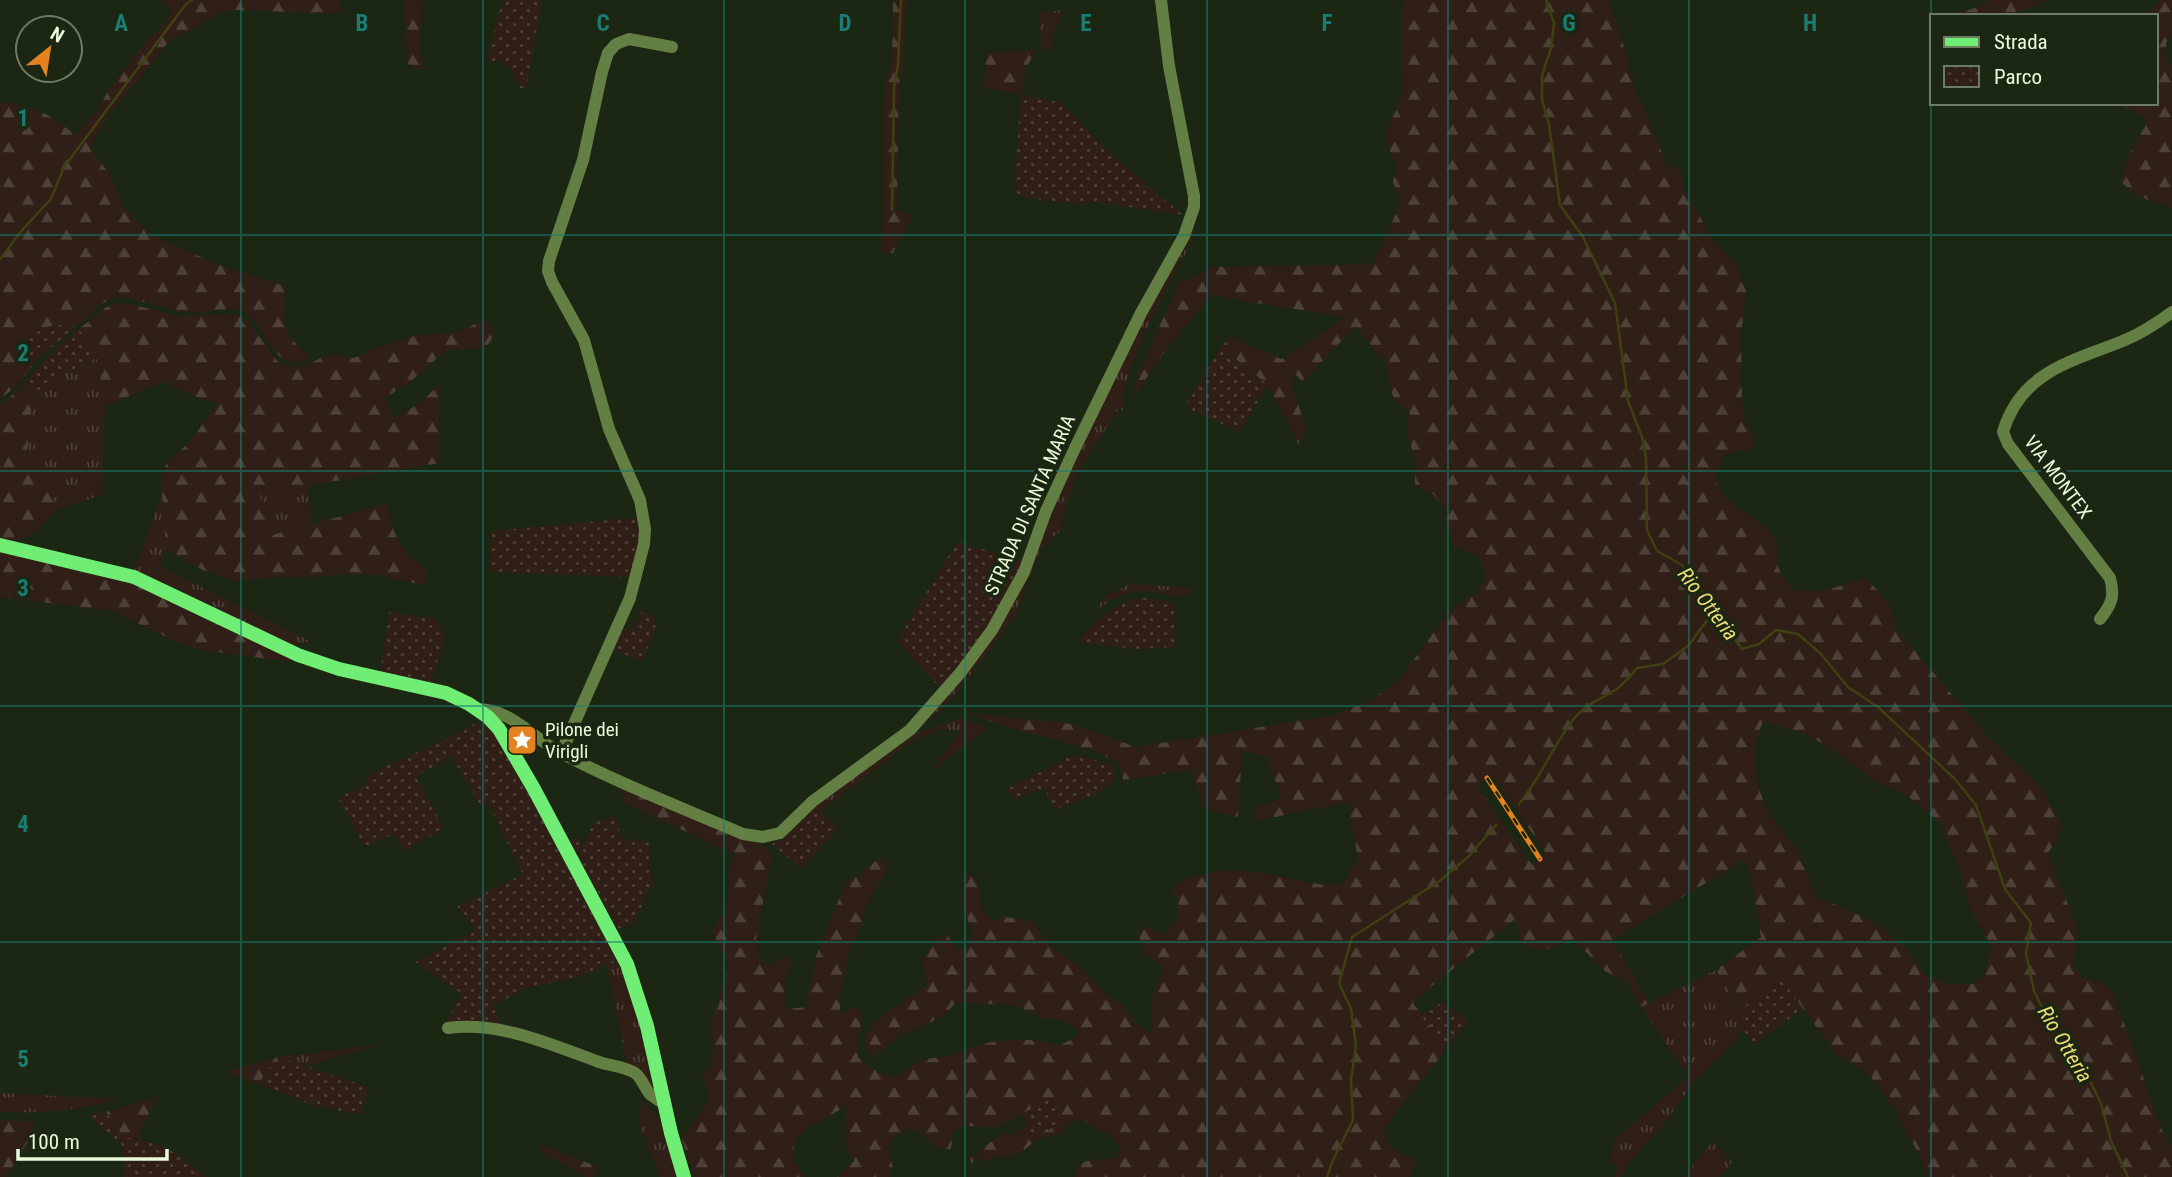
<svg xmlns="http://www.w3.org/2000/svg" width="2172" height="1177" viewBox="0 0 2172 1177" font-family="'Roboto Condensed',sans-serif">
	<style>
		.grass { fill: url(#grass-tufts) }
		.forest { fill: url(#forest-firs); fill-rule: evenodd }
		.park { fill: url(#park-dots) }
		.lines { fill: none; stroke-linecap: round; stroke-linejoin: round }
		.stream { stroke: #3e4011; stroke-width: 2.5 }
		.minor { stroke: #647f43; stroke-width: 12 }
		.major { stroke: #70ed74; stroke-width: 14 }
		.rail-casing { stroke: #e4821f; stroke-width: 5 }
		.rail { stroke: #1b2613; stroke-width: 2.5; stroke-dasharray: 8; stroke-linecap: butt }
		.grid { fill: none; stroke: #1a7d73; stroke-width: 2; stroke-opacity: 0.55 }
		.labels { text-anchor: middle; dominant-baseline: central; stroke-width: 7; stroke-linejoin: round; paint-order: stroke }
		.street-label { font-size: 19px; fill: #eafbdb; stroke: #1b2613 }
		.poi-label { font-size: 19px; fill: #eafbdb; stroke: #1b2613; text-anchor: start }
		.water-label { font-size: 21px; font-style: italic; fill: #eede76; stroke: #1b2613 }
		.grid-label { font-size: 23px; text-anchor: middle; font-weight: bold; fill: #1a7d73; stroke: #1b2613; stroke-width: 7; stroke-linejoin: round; paint-order: stroke }
	</style>
	<defs>
		<pattern id="grass-tufts" width="24" height="20" patternUnits="userSpaceOnUse" patternTransform="scale(1.75)"><rect width="24" height="20" fill="#2f1f16"/><path d="M3 7l-1-3M5 7V3M7 7l1-3M15 17l-1-3M17 17v-4M19 17l1-3" fill="none" stroke="#4d4037"/></pattern>
		<pattern id="forest-firs" width="22" height="20" patternUnits="userSpaceOnUse" patternTransform="scale(1.75)"><rect width="22" height="20" fill="#2f1f16"/><path d="M5 1l3.5 6h-7zM16 11l3.5 6h-7z" fill="#4d4037"/></pattern>
		<pattern id="park-dots" width="8" height="8" patternUnits="userSpaceOnUse" patternTransform="scale(1.75)"><rect width="8" height="8" fill="#2f1f16"/><path d="M2 2h.1M6 6h.1" fill="none" stroke="#4d4037" stroke-width="1.8" stroke-linecap="round"/></pattern>
	</defs>
	<rect width="100%" height="100%" fill="#1b2613"/>
	<path class="grass" d="M1062,10L1050,48L1042,50L1039,13Z
		M1193,219C1198,238 1182,258 1174,275C1158,307 1118,378 1124,412L1119,408L1075,478L1059,532L1042,548L1014,618L954,696L934,717L925,721L962,678L1059,493Z
		M97,358L105,406L102,495L55,510L52,491L26,460L33,395Z
		M307,486L312,524L271,535L258,490Z
		M161,496L166,531V550L160,566L310,641L291,646L158,580L134,571Z
		M1132,583L1195,589C1180,603 1161,591 1142,591C1119,592 1100,605 1085,622L1106,596Z
		M963,718L988,728L931,771L960,732L943,729L908,744L820,812L814,807L915,733Z
		M618,961L642,1031L657,1095L627,1066L607,965Z
		M1716,970L1746,1016C1738,1048 1721,1053 1701,1075C1685,1092 1673,1113 1658,1131C1645,1147 1630,1158 1620,1177H1614L1618,1171L1610,1159L1614,1140L1688,1077L1641,1007Z
		M385,1044L305,1066L278,1057Z
		M0,1093L120,1099C80,1110 41,1114 0,1112Z
		M641,1101L659,1118L677,1177H660L639,1123Z
		M1712,1142L1732,1162L1720,1177H1684Z"/>
	<path class="forest" d="M161,0H340L342,14L233,10L211,17L193,29L171,39L110,114L89,147L108,172L124,208L151,235L222,266L285,286C284,299 282,327 290,337C296,345 304,350 310,358C274,377 268,329 247,314C231,303 203,315 183,312C165,310 130,295 115,298C100,301 87,317 76,327C57,324 44,327 27,334L19,350L26,374L13,389L0,399V102C34,105 49,113 75,135L98,109L109,89L151,36L160,29L172,10Z
		M403,0H422L419,48L425,70L416,69L407,63Z
		M893,0H907L903,66L899,85L897,210L912,215L893,253H882L885,81L892,62Z
		M1404,0H1608L1621,36L1636,91L1647,115L1666,163L1681,171L1685,191L1715,243L1735,262L1746,291L1741,336L1742,402L1744,418L1755,440L1754,448L1725,454C1693,500 1758,511 1774,537C1781,547 1775,558 1779,569C1782,577 1790,585 1795,591H1824L1866,578L1888,602L1897,630L1988,737L2039,785L2063,826L2048,854L2078,930L2077,950L2072,965L2083,979L2101,982L2113,992L2162,1130L2172,1148V1177H1927L1920,1157L1895,1110L1868,1073L1837,1055L1782,980L1742,1008L1716,970L1761,937L1751,873L1744,860L1612,940L1649,1003L1641,1007L1627,983L1605,971L1573,939C1560,945 1531,959 1521,941C1518,935 1517,926 1515,919L1412,1002L1448,1047L1386,1126L1384,1134L1391,1147L1417,1161L1409,1177H1074L1078,1165C1090,1158 1103,1160 1117,1157L1120,1148L1112,1136L1079,1119L1070,1122L1064,1133L1040,1138L1021,1152L1011,1157L998,1156L987,1162L981,1157L971,1163L970,1158L1001,1134L1011,1135L1029,1125L1034,1138L1051,1100L997,1127L966,1126L953,1131L951,1149L940,1150C918,1134 913,1115 888,1145L893,1168L889,1177H837L854,1161L846,1147L845,1107L809,1127L795,1139L793,1160L805,1177H694L681,1137L699,1116L710,1096L702,1076L712,1063L713,1039L710,1022L719,1005L721,987L729,967L712,931C716,922 724,915 727,906C732,888 724,871 736,855L624,803L619,786L757,841L772,854L756,940L759,957L769,967L785,956L794,964C782,978 784,992 787,1009L806,1007L816,956L846,882L858,876L882,856L888,869L867,903L860,930L848,953L840,998V1013L855,1007L863,1014L858,1038V1057C868,1065 877,1074 890,1076C902,1078 908,1065 918,1062C929,1057 938,1058 949,1056C958,1054 966,1048 975,1046C1002,1038 1034,1038 1061,1045L1076,1037L1078,1029L1060,1019L1041,1018L1016,1005L956,1002L944,1016L902,1035L875,1055L865,1049V1037L873,1022L927,986L922,960L935,942L946,933L957,949H967C979,928 970,929 964,911C960,898 963,887 967,875L977,878L981,910L994,921L1005,917L1035,922L1044,940L1086,972L1105,994L1123,1005L1133,1022L1152,1033V998L1164,968L1144,954L1139,936L1143,927L1152,928L1163,935L1177,920L1179,900L1170,891L1184,879L1221,870L1257,872L1323,885L1342,884L1358,859L1348,802L1256,821L1255,807L1282,799L1266,756L1242,751L1238,817L1203,808L1192,770L1123,780L1122,768C1103,744 1005,732 970,713L1072,724L1136,747L1335,715L1370,701L1400,679L1449,611L1480,590L1486,577C1479,554 1478,553 1454,547L1446,522V510L1433,494L1420,489L1415,484C1414,476 1417,469 1415,462C1412,442 1403,434 1410,413C1390,396 1388,392 1388,366L1355,326L1303,382L1294,373L1292,384L1306,430L1298,444L1268,385L1221,347L1230,337L1281,359L1347,317L1249,302L1212,294L1167,348L1131,401L1137,377L1180,280L1193,278L1211,267L1372,264L1401,203L1393,182L1396,165L1385,139L1387,127L1398,107L1402,92L1401,14ZM1763,722L1808,735L1839,754L1871,779L1909,797L1939,822L1959,868L1970,907L1991,946L1985,975L1972,984H1949L1925,975L1906,948L1873,921L1815,896C1809,879 1803,862 1794,846C1786,834 1775,823 1768,811C1754,784 1750,749 1763,722ZM1492,775L1546,853L1532,865L1477,786Z
		M1988,0H2048C2016,19 1979,16 1944,16C1958,11 1978,11 1988,0Z
		M2160,0H2172V34L2166,43V62L2172,66V208L2137,196L2122,183C2123,159 2137,140 2149,120L2116,103H2156V16H2147Z
		M1038,50L1026,67L1021,94L983,88L987,53Z
		M121,302L180,316L238,314L249,322L277,361L291,367L305,366L328,354L354,358L374,349L414,336L459,332L481,321L489,323L494,328L493,337L486,348L450,350L436,359L408,384L384,398L394,418L420,403L439,385V463L307,486L258,491L272,535L386,504C391,519 394,538 405,551C412,560 421,562 428,574L425,585L391,579L383,575L348,574L294,578L275,577L237,581L205,571L166,550L161,478L167,462L191,441L217,403L199,398L163,382L105,406L97,358L79,329L105,308Z
		M28,379L33,395L26,460L52,491L55,510C39,530 27,544 0,539V404L15,393Z
		M0,551L119,576L301,661L276,660L202,650L183,645L113,611L0,597Z
		M278,1057L258,1084L225,1072Z
		M159,1097L139,1130L141,1138H124L106,1112Z
		M0,1120L35,1122L29,1140L6,1177H0Z
		M541,1145L599,1167L594,1177H586L539,1150Z"/>
	<path class="park" d="M505,0H542L526,89L519,88C512,69 510,59 487,62L498,14Z
		M1021,94L1062,103L1110,153L1183,215L1086,201L1084,206L1018,196L1014,188Z
		M62,325L76,327L39,357L26,374L19,350L27,334L43,327Z
		M79,329L97,358L33,395L28,379C43,359 60,345 79,329Z
		M1221,347L1268,385L1239,432L1190,409L1187,402Z
		M640,517L641,528L632,577L490,572L491,531Z
		M957,542L1024,561L985,631L941,689L897,641Z
		M1145,598L1173,602L1176,647L1134,649L1078,642C1096,619 1115,601 1145,598Z
		M643,610L653,616L656,625L642,662L612,649L619,632L632,628Z
		M389,612L435,618C440,623 439,628 444,633L443,645L430,684L380,673Z
		M482,720L492,730L529,791L618,961L574,978L525,988L493,1006L503,1028L445,1025L462,994L415,962L476,930L457,907L523,874L488,803L480,806L451,756L416,777L444,828L405,851L393,834L365,847L338,798L364,785L367,777L373,772L432,746Z
		M1075,754L1109,764L1114,768L1117,777C1103,795 1075,802 1055,810L1044,788L1015,800L1007,789Z
		M814,807L839,828L801,869L772,844L783,838Z
		M608,817H616L620,827L618,833L629,841L643,840L650,844L649,866L653,881L635,922L618,929L569,840L578,837L582,846L593,824Z
		M1782,979L1803,1009L1754,1044L1742,1030L1746,1016L1742,1008Z
		M1443,1002L1468,1021L1448,1047L1421,1016Z
		M278,1057L368,1087L361,1115L315,1106L258,1084Z
		M1051,1099L1060,1124L1033,1138L1023,1113Z
		M106,1112L124,1138C158,1139 183,1156 207,1177H124L122,1145L88,1115Z"/>
	<g class="lines">
		<path class="stream" d="M1546,0L1554,23L1551,48L1542,75V100L1549,124L1560,205L1583,237L1615,303L1628,401L1642,437L1646,457L1647,530L1657,551L1682,565L1698,584L1714,612L1742,649L1759,644L1776,630L1798,634L1821,654L1848,687L1878,707L1955,779L1976,805L2005,889L2031,923L2026,953L2034,991L2051,1026L2082,1065L2101,1103L2111,1141L2128,1177
			M892,210L894,88L898,65L901,0
			M0,259L23,229L51,199L64,167L186,4L192,0
			M1519,804C1540,779 1552,747 1573,720C1585,704 1602,699 1618,688C1625,683 1631,675 1637,668L1663,664L1689,645L1713,612
			M1327,1177L1333,1160L1353,1120L1351,1081L1356,1045L1351,1009L1339,983L1352,937L1441,880L1468,857L1496,825"/>
		<path class="minor" d="M2100,619C2112,604 2115,596 2110,578L2008,444L2003,432C2021,370 2075,361 2125,340C2142,333 2157,323 2172,312
			M478,709C513,710 532,738 561,753C620,784 682,808 743,834L763,837L780,833L813,801L910,730L961,672L992,630L1024,572L1046,511L1075,448L1141,313L1184,236L1194,207V196L1169,66L1161,0
			M561,753L630,598L644,544L645,529L640,500L609,429L584,340L552,282L548,271L549,261L583,160L602,72L608,53L616,44L629,39L672,47
			M448,1028C500,1021 552,1045 599,1062C611,1066 624,1066 635,1073C643,1079 644,1088 651,1095C655,1098 660,1101 664,1104"/>
		<path class="major" d="M0,545L134,577L298,655L339,669L446,693L469,704L488,717L499,729L534,789L627,964L647,1026L671,1133L684,1177"/>
		<g class="rail-casing">
			<path id="rail" d="M1487,778L1540,859"/>
		</g>
		<use href="#rail" class="rail"/>
	</g>
	<path class="grid" d="M241,0V1177M483,0V1177M724,0V1177M965,0V1177M1207,0V1177M1448,0V1177M1689,0V1177M1931,0V1177M0,235H2172M0,471H2172M0,706H2172M0,942H2172"/>
	<defs>
		<g id="sight-square" transform="scale(1.575)"><rect x="-9" y="-9" width="18" height="18" rx="4" fill="#e4821f" stroke="#1b2613"/><path d="M0-6L1.8-2.2L6-1.7L2.9 1.2L3.7 5.4L0 3.3L-3.7 5.4L-2.9 1.2L-6-1.7L-1.8-2.2Z" fill="#fff"/></g>
	</defs>
	<g fill-rule="evenodd">
		<use href="#sight-square" x="522" y="740"/>
	</g>
	<g class="labels">
		<g class="street-label">
			<text transform="translate(2058 477) rotate(53)">VIA MONTEX</text>
			<text transform="translate(1030 505) rotate(-66)">STRADA DI SANTA MARIA</text>
		</g>
		<g class="poi-label">
			<text x="545" y="729">Pilone dei<tspan x="545" dy="22">Virigli</tspan></text>
		</g>
		<g class="water-label">
			<text transform="translate(1708 604) rotate(53)">Rio Otteria</text>
			<text transform="translate(2065 1044) rotate(59)">Rio Otteria</text>
		</g>
	</g>
	<g class="grid-label">
		<text x="121" y="31">A</text>
		<text x="362" y="31">B</text>
		<text x="603" y="31">C</text>
		<text x="845" y="31">D</text>
		<text x="1086" y="31">E</text>
		<text x="1327" y="31">F</text>
		<text x="1569" y="31">G</text>
		<text x="1810" y="31">H</text>
		<text x="23" y="126">1</text>
		<text x="23" y="361">2</text>
		<text x="23" y="596">3</text>
		<text x="23" y="832">4</text>
		<text x="23" y="1067">5</text>
	</g>
	<rect x="1930" y="14" width="228" height="91" fill="#1b2613" stroke="#6e7b63" stroke-width="2"/>
	<rect x="1944" y="37" width="35" height="10" fill="#70ed74" stroke="#6e7b63" stroke-width="2"/>
	<text x="1994" y="49" font-size="21" fill="#eafbdb">Strada</text>
	<rect x="1944" y="66" width="35" height="21" fill="url(#park-dots)" stroke="#6e7b63" stroke-width="2"/>
	<text x="1994" y="84" font-size="21" fill="#eafbdb">Parco</text>
	<g transform="translate(49 49) rotate(30)"><circle r="33" fill="#1b2613" stroke="#6e7b63" stroke-width="2"/>
	<path d="M0-5L12 26L0 18L-12 26Z" fill="#e4821f"/>
	<text y="-10" font-size="19" font-weight="bold" text-anchor="middle" fill="#eafbdb">N</text>
	</g>
	<path d="M18 1149v10h149v-10" fill="none" stroke="#eafbdb" stroke-width="3.5"/>
	<text x="28" y="1149" font-size="21" fill="#eafbdb" stroke="#1b2613" stroke-width="5" paint-order="stroke">100 m</text>
</svg>
